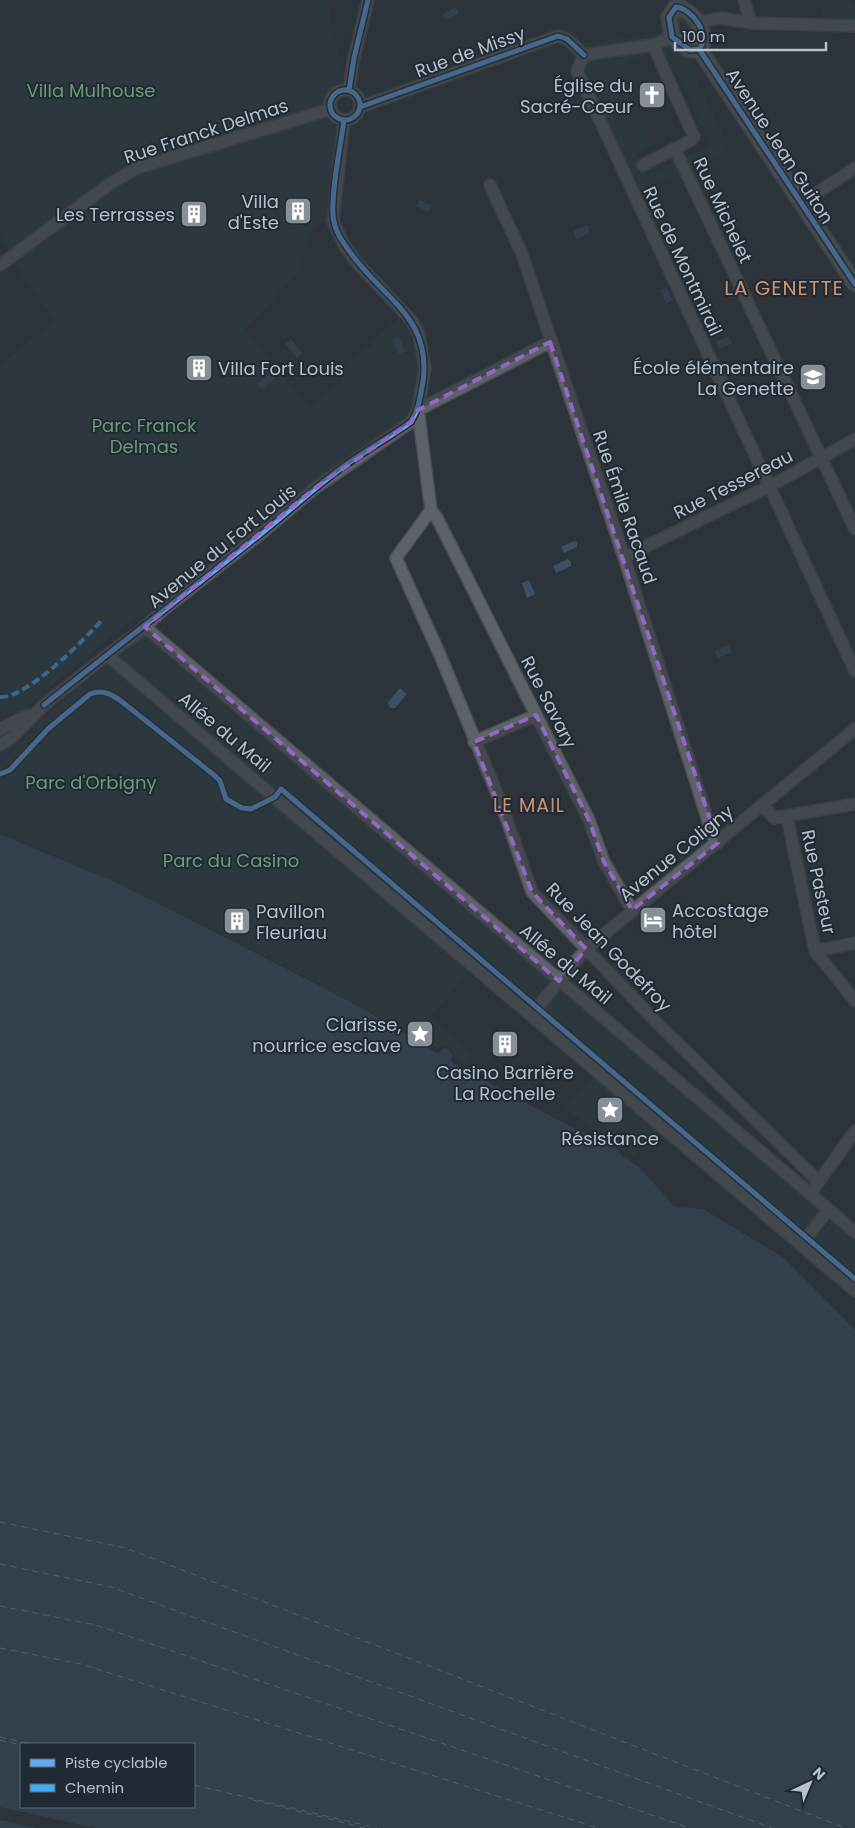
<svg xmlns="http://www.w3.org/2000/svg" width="855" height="1828" viewBox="0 0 855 1828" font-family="Poppins,sans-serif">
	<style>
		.green { fill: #2b3f40 }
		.water { fill: #3d4f63; fill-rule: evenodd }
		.pier { fill: #2d333a }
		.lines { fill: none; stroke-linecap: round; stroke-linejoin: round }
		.ferry { stroke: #7b92aa; stroke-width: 1; stroke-dasharray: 6 5; stroke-linecap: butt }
		.minor-casing { stroke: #4b4f55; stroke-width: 14 }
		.major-casing { stroke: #4b5057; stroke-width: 18 }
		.minor { stroke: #5d6268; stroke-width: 11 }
		.major { stroke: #5f646a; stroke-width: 15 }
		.quiet { stroke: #42abf6; stroke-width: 4; stroke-dasharray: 8 4; stroke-linecap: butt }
		.cycleway-casing { stroke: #202a34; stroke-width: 8 }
		.cycleway { stroke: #66a8f1; stroke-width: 5 }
		.marked { fill: none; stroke: #9367c3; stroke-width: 4; stroke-dasharray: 10 6; stroke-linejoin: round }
		.labels { text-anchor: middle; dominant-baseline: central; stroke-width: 4; stroke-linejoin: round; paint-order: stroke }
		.street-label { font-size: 18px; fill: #b8c0ca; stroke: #202a34 }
		.poi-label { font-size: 18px; fill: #b8c0ca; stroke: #202a34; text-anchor: end }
		.park-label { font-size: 18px; fill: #719978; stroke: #202a34 }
		.neighbourhood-label { font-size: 19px; letter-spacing: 1px; fill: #ce936f; stroke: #202a34 }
		.quarter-label { font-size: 20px; letter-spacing: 1px; fill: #ce936f; stroke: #202a34 }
	</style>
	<rect width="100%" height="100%" fill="#2d333a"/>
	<path class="green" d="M0,0H327L346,90L335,94L330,103L333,113L340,119L333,221L317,225L311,232L299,272L245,329L309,409L346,377L343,372L346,369L342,365L350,359L352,360L372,345L370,342L403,315L412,324L420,370L414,404L402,421L334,466L257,530L148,612L124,626L19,713L0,716V365L55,321L17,267L0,235Z
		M818,0H848L855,5V26H825Z
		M676,7L704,42L678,43Z
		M663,32L671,47L696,60L690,64L729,149L639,193L577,71L587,61L647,50L650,53L618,67L654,145L637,154L648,176L711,145L677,72L668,77L653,45L584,55L574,46Z
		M150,636L551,978L527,1007L119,659L141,638Z
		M102,668H112L472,970L430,1016L470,1053V1068L453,1058L454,1054L450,1048L442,1046L437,1049C295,968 149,896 0,831V754Z
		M562,988L821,1209L801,1234L798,1238L539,1015Z
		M598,1071L662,1126L633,1156L564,1108Z
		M835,1221L855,1238V1286L809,1247L830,1222Z"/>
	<path class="water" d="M456,7L459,13L446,20L443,14Z
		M420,200L432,206L429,212L416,206Z
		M587,225L590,232L577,240L573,231Z
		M666,287L673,300L666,303L660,290Z
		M729,336L732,343L719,349L716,342Z
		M395,337H399L405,352L398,354L393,341Z
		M291,339L302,353L297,358L285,344Z
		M271,373L275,378L261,389L257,384Z
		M574,541L577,543V547L564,553L561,547Z
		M568,559L571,562V566L556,573L553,566Z
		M529,580L535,594L527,598L522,583Z
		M729,645L732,652L718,658L715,651Z
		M400,688L407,694L395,708H390L388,702Z
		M0,834L110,880L236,943L357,1005L437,1053L444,1048L448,1049L452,1055L451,1062L569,1126L616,1148L621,1155L640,1168L675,1207L703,1209L784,1258L855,1330V1828H0ZM21,1744H194V1807H21Z"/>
	<path class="pier" d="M0,1807L95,1828H37L0,1820Z"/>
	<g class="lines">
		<path class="ferry" d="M0,1522L126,1548L845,1828
			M0,1564L111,1587L772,1828
			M0,1606L96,1625L690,1828
			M0,1648L81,1664L598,1828
			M0,1737L31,1744
			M0,1740L21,1745
			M194,1785L377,1828
			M253,1800L366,1828"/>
		<g class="minor-casing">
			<path id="minor" d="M744,0L751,23
				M697,23L720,18L751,23L855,26
				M584,55L577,71L855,671
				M584,55L653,45L672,37
				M349,90L354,58L368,0
				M330 105a15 15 0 1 1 30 0a15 15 0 1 1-30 0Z
				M360,107L558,36L567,39L584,55
				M344,120L333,221L344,245L358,264L412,321L419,335L425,368L418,410L431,510L396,558L440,655L501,803L532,892L658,1024L818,1181
				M675,149L855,529
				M643,165L690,141L694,137L653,45
				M490,185L522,254L624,557L713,836L718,843
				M801,203L855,168
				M0,265L111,183L137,168L331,109
				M431,510L437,518L589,820L604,862L632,910
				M624,557L774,484L855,439
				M145,627L855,1232
				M107,655L855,1291
				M0,729L28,715
				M474,742L536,715
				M0,745L11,738L44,705L107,655L139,632L163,610L264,531L315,488L411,422L418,410L550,342
				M763,806L774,818L855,804
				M787,817L815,951L855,1001
				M815,951L855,943
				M531,1015L586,949L855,729
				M815,1187L855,1131
				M801,1245L828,1210"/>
		</g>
		<g class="major-casing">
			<path id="major" d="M676,7C691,8 712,35 699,49L690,50L672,37L669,17Z
				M699,49L855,284"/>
		</g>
		<use href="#minor" class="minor"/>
		<use href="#major" class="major"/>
		<path class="quiet" d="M0,697C26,699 84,640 102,620"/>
		<g class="cycleway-casing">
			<path id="cycleway" d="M676,7C691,8 712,35 699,49L690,50L672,37L669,17Z
				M699,49L855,284
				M349,90L354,58L368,0
				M330 105a15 15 0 1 1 30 0a15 15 0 1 1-30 0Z
				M360,107L558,36L567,39L584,55
				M44,705C116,647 189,591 262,533C291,510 317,485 347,464C368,449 390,437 411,422C419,409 420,397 423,382C432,317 383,299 350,252C343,243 336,233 334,222C329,202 341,143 344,120
				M0,774L10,770L48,729L90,694C102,689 111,694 121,701L214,775L220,781L226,799L242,808L251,809L275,797L281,789L855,1279"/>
		</g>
		<use href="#cycleway" class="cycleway"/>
	</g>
	<path d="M0 0H855V1828H0ZM550,342L718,843L632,910L604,862L589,820L536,715L474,742L532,892L586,949L559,981L145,627L315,488L411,422L418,410Z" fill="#2d333a" fill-opacity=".55" fill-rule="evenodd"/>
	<path class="marked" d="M550,342L718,843L632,910L604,862L589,820L536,715L474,742L532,892L586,949L559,981L145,627L315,488L411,422L418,410Z"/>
	<defs>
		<g id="church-square" transform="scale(1.4375)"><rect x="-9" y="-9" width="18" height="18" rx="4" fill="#878f98" stroke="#202a34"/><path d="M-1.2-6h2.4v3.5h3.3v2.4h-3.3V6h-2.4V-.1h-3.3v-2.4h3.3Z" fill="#fff"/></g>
		<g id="building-square" transform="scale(1.4375)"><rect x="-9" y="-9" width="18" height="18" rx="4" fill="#878f98" stroke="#202a34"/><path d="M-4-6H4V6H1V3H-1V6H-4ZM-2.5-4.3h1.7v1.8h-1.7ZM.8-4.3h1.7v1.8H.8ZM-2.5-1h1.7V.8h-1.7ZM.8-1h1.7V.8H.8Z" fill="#fff"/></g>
		<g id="school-square" transform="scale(1.4375)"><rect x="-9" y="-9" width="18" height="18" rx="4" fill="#878f98" stroke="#202a34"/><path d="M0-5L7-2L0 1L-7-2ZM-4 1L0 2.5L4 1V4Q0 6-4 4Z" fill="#fff"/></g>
		<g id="hotel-square" transform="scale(1.4375)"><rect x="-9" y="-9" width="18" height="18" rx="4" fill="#878f98" stroke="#202a34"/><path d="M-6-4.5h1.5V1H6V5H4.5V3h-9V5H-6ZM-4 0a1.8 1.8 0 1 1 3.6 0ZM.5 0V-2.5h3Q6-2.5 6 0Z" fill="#fff"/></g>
		<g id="sight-square" transform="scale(1.4375)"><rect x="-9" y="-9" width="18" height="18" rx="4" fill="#878f98" stroke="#202a34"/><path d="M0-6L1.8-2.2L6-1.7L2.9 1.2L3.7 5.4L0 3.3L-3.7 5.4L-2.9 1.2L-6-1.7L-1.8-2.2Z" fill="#fff"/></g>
	</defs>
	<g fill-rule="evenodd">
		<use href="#church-square" x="652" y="95"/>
		<use href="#building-square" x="298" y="211"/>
		<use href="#building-square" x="194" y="214"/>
		<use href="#building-square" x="199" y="368"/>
		<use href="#school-square" x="813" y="377"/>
		<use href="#hotel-square" x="653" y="920"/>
		<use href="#building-square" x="237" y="921"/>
		<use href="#sight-square" x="420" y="1034"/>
		<use href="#building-square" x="505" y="1044"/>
		<use href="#sight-square" x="610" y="1110"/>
	</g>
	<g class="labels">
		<g class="street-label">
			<text transform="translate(470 52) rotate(-20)">Rue de Missy</text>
			<text transform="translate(206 131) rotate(-18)">Rue Franck Delmas</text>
			<text transform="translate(780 146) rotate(57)">Avenue Jean Guiton</text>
			<text transform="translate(723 210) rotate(65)">Rue Michelet</text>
			<text transform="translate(683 261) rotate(65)">Rue de Montmirail</text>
			<text transform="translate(733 484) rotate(-27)">Rue Tessereau</text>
			<text transform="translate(625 507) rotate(71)">Rue Émile Racaud</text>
			<text transform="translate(222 546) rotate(-39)">Avenue du Fort Louis</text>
			<text transform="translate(549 702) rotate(63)">Rue Savary</text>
			<text transform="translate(225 732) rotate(40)">Allée du Mail</text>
			<text transform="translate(676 853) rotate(-39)">Avenue Coligny</text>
			<text transform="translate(819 882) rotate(78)">Rue Pasteur</text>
			<text transform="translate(609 947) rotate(46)">Rue Jean Godefroy</text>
			<text transform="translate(566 964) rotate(40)">Allée du Mail</text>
		</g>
		<g class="poi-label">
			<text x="633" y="85">Église du<tspan x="633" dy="21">Sacré-Cœur</tspan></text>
			<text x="279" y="201">Villa<tspan x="279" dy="21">d'Este</tspan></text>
			<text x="175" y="214">Les Terrasses</text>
			<text x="794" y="367">École élémentaire<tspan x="794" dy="21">La Genette</tspan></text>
			<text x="218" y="368" text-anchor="start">Villa Fort Louis</text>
			<text x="672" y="910" text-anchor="start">Accostage<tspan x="672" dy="21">hôtel</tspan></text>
			<text x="256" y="911" text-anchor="start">Pavillon<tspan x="256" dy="21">Fleuriau</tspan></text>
			<text x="401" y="1024">Clarisse,<tspan x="401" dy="21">nourrice esclave</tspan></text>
			<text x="505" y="1072" text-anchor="middle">Casino Barrière<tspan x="505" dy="21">La Rochelle</tspan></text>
			<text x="610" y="1138" text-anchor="middle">Résistance</text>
		</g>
		<g class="park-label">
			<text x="91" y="90">Villa Mulhouse</text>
			<text x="144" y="425">Parc Franck<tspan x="144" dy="21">Delmas</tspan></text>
			<text x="91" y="782">Parc d'Orbigny</text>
			<text x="231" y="860">Parc du Casino</text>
		</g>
		<g class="neighbourhood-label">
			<text x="529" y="805">LE MAIL</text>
		</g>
		<g class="quarter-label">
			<text x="784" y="288">LA GENETTE</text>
		</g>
	</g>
	<rect x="20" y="1743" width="175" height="65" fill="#202a34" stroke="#5d6670"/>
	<rect x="30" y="1759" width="25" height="8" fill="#66a8f1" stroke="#5d6670"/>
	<text x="65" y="1768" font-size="15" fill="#b8c0ca">Piste cyclable</text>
	<rect x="30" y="1784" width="25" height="8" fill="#42abf6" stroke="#5d6670"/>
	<text x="65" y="1793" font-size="15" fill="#b8c0ca">Chemin</text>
	<g transform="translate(810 1783) rotate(44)" stroke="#202a34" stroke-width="4" paint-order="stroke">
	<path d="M0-4L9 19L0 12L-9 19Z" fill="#b8c0ca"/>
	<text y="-8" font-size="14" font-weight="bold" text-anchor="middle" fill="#b8c0ca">N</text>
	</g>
	<path d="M675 42v8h151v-8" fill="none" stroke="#b8c0ca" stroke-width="2.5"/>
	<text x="682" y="42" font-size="15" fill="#b8c0ca" stroke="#202a34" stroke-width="4" paint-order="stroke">100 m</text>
</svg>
